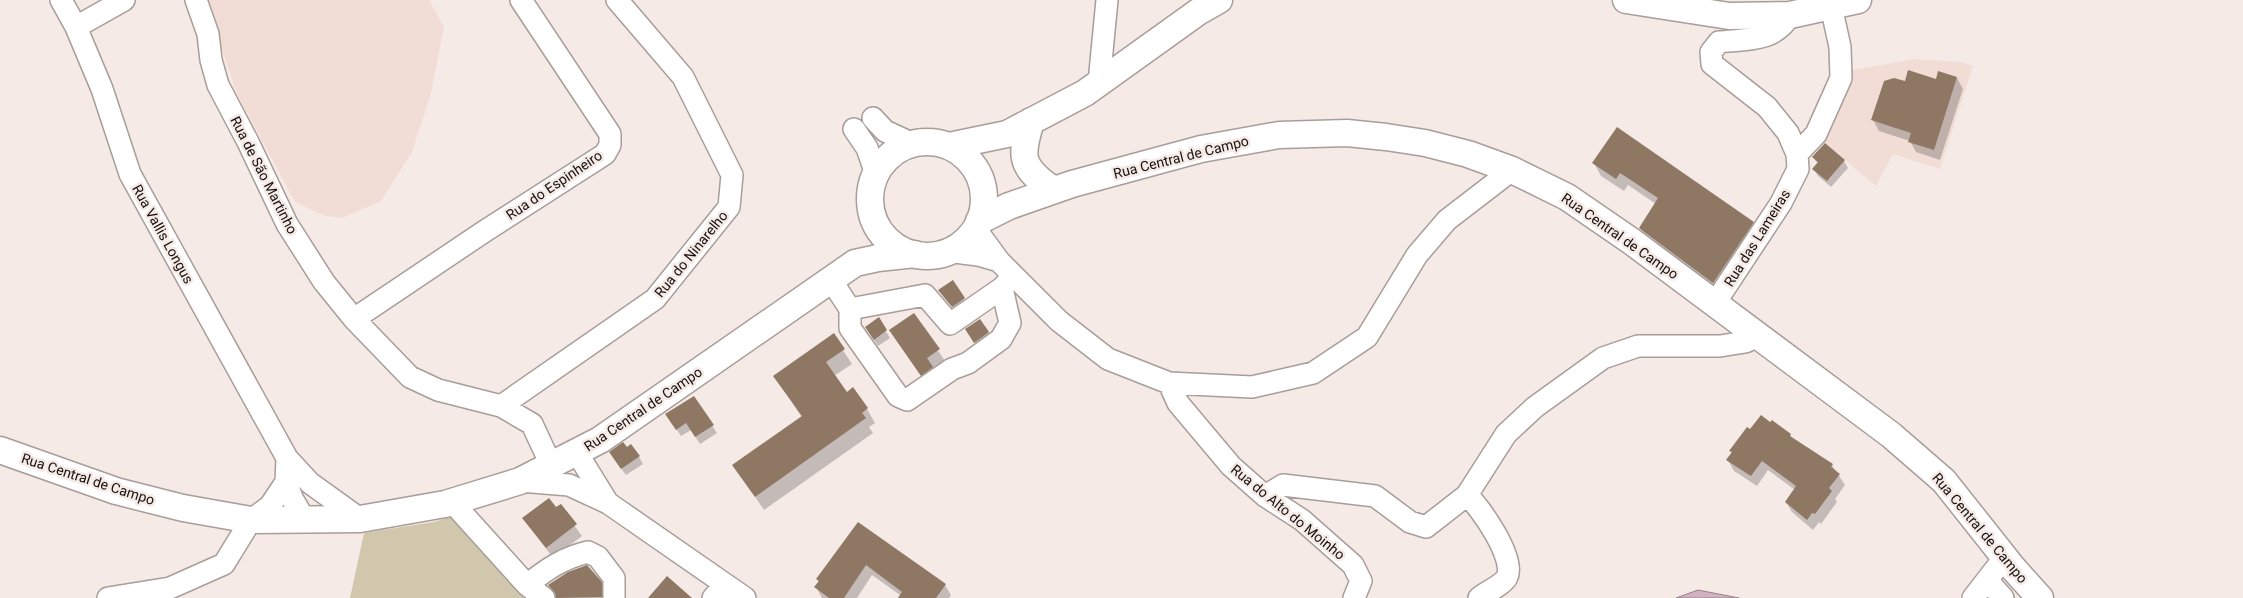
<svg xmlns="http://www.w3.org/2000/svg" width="2243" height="598" viewBox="0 0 2243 598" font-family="Roboto,sans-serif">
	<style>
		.built { fill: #f1ddd6 }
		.green { fill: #d0c7ac }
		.water { fill: #d0b2c1; stroke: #98818b }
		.shadow { fill: #0003 }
		.building { fill: #8e7864 }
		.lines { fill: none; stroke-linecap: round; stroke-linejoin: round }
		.minor-casing { stroke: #a89d99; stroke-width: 24 }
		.major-casing { stroke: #a89d99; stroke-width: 29 }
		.minor { stroke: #fff; stroke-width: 21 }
		.major { stroke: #fff; stroke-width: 26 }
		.labels { text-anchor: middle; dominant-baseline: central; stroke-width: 5; stroke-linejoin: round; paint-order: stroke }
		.street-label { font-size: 14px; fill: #14100e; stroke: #f6eae6 }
	</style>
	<rect width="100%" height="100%" fill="#f6eae6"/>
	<path class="built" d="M206,0H429L444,27L431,93L412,152L381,201L342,218L325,216L295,202L236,92Z
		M1915,59L1961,62L1973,66L1940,169L1893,154L1876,186L1820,139L1847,71Z"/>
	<path class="green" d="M453,516L525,598H350L364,533L434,522Z"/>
	<path class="water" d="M1698,590L1739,598H1676Z"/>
	<path class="shadow" d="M1957,78L1963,89L1940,160L1916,152L1910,141L1879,131L1873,120L1905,83Z
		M1813,157L1844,161L1848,168L1831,187L1818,176L1814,169L1818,164Z
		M1594,163L1753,223L1760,236L1721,296L1648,242L1640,228L1656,204L1628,185L1624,191L1601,176Z
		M952,282L966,302L955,310L941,293Z
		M914,315L945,361L933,369L938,378L928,385L897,341Z
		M878,319L890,338L878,346L870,334Z
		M979,320L990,336L977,345L966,329Z
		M833,335L852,364L834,376L847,394L853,389L867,409L875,423L869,427L873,433L764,510L734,466L802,418L775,376Z
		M693,397L717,433L700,444L691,430L681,436L671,421Z
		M1790,435L1794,441L1832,465L1845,485L1835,499L1837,502L1821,524L1819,522L1813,530L1792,512L1786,502L1795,490L1768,470L1757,486L1734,471L1728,460L1732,454L1731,451Z
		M639,457L643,464L626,475L614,459Z
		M560,506L582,536L553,558L524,519L556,509Z
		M858,524L945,585L951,595L949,598H898L900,595L872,575L857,598H822L816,587L819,583L817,579Z
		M600,583L607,598H556L549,585Z"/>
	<path class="building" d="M1908,70L1936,79L1938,71L1957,77L1934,150L1908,142L1911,133L1871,120L1884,81L1894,78L1905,81Z
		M1617,127L1754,222L1713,283L1639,228L1658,198L1620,173L1616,179L1592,163Z
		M1825,143L1845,160L1827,181L1812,169L1818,162L1812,157Z
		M953,280L965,298L952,307L938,290Z
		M914,313L940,349L927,358L933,367L921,376L889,330Z
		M879,317L887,330L874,340L865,327Z
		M980,319L989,332L974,343L965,329Z
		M834,333L845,349L826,362L847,392L853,387L868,408L862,413L866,418L755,497L732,465L802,416L773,376Z
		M694,396L714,425L695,437L686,423L676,430L665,414Z
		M1761,415L1770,422L1772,420L1791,434L1790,436L1833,464L1831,467L1840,474L1829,488L1832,491L1815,514L1812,513L1807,520L1785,502L1796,486L1762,461L1751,476L1726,460L1732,452L1729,451L1747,427L1750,429Z
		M623,442L627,447L631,444L640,456L621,469L609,452Z
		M549,498L556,507L561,504L577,524L546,548L522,518Z
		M858,522L946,584L936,598H898L902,592L866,565L844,598H829L814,587L819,581L816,579Z
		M587,565L602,582V597L556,598L555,593L548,585L568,572Z
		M667,576L692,598H648Z"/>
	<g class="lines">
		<g class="minor-casing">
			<path id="minor" d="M61,0L76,27L102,89L130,174L287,458L310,483L360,519
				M196,0L208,34L211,60L218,85L248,142L287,224L324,282L354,319L410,377L438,390L501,406L532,424L551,465
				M76,27L124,0
				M1101,82L1100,72L1107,0
				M873,118L885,131L913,144
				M854,129L867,148L876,174
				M1797,154L1816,134L1841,78L1840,47L1831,6
				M975,228L999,261L1059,321L1108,359L1169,383L1252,387L1313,373L1367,337L1417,255L1447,220L1512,170
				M947,251L978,255L999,261
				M831,280L850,309L925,295L950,324L1002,288L1010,280
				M1715,303L1781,203L1798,169L1797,154L1788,133L1767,107L1712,64L1711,52L1719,42C1747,39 1775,42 1790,15
				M850,309V328L898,396L907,400L952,369L968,363L1001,339L1010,323L1002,288
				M354,319L485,231L605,154L610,145V134L521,0
				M1169,383L1178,403L1231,466L1265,496L1302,520L1353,565L1361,581L1354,598
				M501,406L655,299L729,207L732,175L683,77L617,0
				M577,453L608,503
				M520,481L569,485L608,503L745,598
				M286,482L293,500L305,520
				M1467,495C1481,508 1516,559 1507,577C1503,585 1486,592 1479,598
				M1265,496L1283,485L1375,496L1410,522L1426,527L1467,495L1506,434L1535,407L1603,358L1638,346H1720L1745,342L1758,336
				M452,502L527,585L544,598
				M1987,580L2003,598
				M527,585C547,569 563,558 588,552L598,557L614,578V598
				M108,598L170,588L224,564L251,520L270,506L286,482L287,458
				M713,598L725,584
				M1973,598L2004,558"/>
		</g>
		<g class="major-casing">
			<path id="major" d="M1626,0L1729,16L1790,15L1858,0
				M1031,121C1021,154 1019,165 1048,186
				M870 199a57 57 0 1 1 114 0a57 57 0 1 1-114 0Z
				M949,146L1007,134L1085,93L1198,12L1219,0
				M979,221L1009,206L1072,184L1201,149L1279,135L1347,133L1386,137L1425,143L1468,154L1512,170L1567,197L1631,241L1891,435L1944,481L2013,568L2040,598
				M0,450L116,491L183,508L251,520L360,519L445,504L520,481L600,440L855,263L878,258L915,254"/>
		</g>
		<use href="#minor" class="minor"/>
		<use href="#major" class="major"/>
	</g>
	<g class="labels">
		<g class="street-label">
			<text transform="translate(1181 157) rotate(-14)">Rua Central de Campo</text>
			<text transform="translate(264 175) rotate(63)">Rua de São Martinho</text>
			<text transform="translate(554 185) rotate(-34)">Rua do Espinheiro</text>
			<text transform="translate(163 234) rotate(61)">Rua Vallis Longus</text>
			<text transform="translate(1620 236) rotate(35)">Rua Central de Campo</text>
			<text transform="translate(1757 238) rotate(-58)">Rua das Lameiras</text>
			<text transform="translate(691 254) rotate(-51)">Rua do Ninarelho</text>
			<text transform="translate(643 409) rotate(-34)">Rua Central de Campo</text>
			<text transform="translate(88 479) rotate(18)">Rua Central de Campo</text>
			<text transform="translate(1288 512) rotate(39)">Rua do Alto do Moinho</text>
			<text transform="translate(1980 528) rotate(50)">Rua Central de Campo</text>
		</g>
	</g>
</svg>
